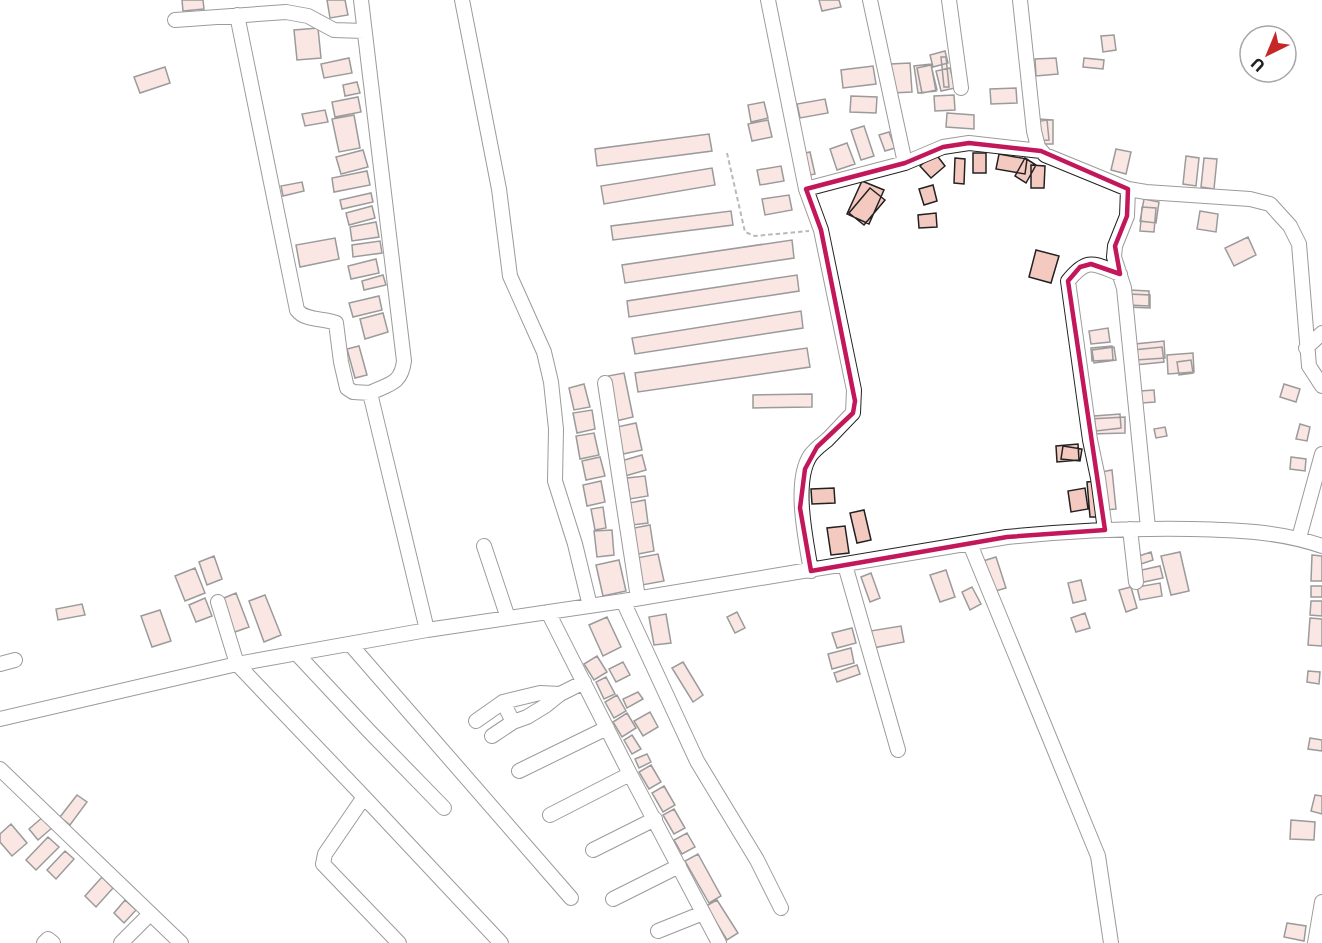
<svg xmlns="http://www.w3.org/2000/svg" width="1322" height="943" viewBox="0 0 1322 943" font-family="Commissioner,sans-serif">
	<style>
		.building { fill: #f3c9c0; stroke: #222; stroke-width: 1.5 }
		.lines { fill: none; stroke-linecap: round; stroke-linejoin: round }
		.minor-casing { stroke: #222; stroke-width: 16 }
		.path { stroke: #646464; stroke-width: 2; stroke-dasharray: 4.5 3; stroke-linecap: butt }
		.minor { stroke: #fff; stroke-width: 14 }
		.marked { fill: none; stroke: #c2185b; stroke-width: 4.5; stroke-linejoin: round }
	</style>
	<rect width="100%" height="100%" fill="#fff"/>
	<path class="building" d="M182,0H203L204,9L183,11Z
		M327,0H345L348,15L330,18Z
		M819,0H839L841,7L822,11Z
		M318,28L321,58L297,60L294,30Z
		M1114,35L1116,50L1103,52L1101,36Z
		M945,51L948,63L933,67L930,55Z
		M941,57H946L949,87H944Z
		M349,58L352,73L324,78L321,64Z
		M1056,58L1058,74L1036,76L1035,59Z
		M1084,58L1104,60L1103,69L1083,67Z
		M910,63L912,92L892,93L890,64Z
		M931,64L936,91L918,93L914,66Z
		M931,65L937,90L922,93L917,68Z
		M873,66L876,84L843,88L841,70Z
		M165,67L170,83L140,93L134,77Z
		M950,68L955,88L941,91L936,71Z
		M357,82L360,93L345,96L343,85Z
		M1016,88L1017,103L991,104L990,89Z
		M954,95L955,110L935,111L934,96Z
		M851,96L877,97L876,113L850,112Z
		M358,97L361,112L335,117L332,102Z
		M825,99L828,113L800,118L797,104Z
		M764,102L768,118L751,122L748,105Z
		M325,110L328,122L305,126L302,114Z
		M947,113L974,115V129L946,127Z
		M354,115L360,148L339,152L332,119Z
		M1038,119L1053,120V144H1038Z
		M768,120L772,137L752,141L748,124Z
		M1047,120L1049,140L1037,141L1035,122Z
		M864,126L874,156L861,160L851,130Z
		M889,132L895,148L885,151L879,135Z
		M709,134L712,151L597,166L595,149Z
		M847,143L855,164L837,170L830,149Z
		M1116,149L1131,152L1126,174L1111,170Z
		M363,150L368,167L341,174L336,157Z
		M810,152L815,174L805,176L801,154Z
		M935,153L945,166L931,178L920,166Z
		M973,153H986V173H973Z
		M999,154L1027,159L1025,174L996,169Z
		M1186,156L1199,158L1196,186L1183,184Z
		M955,158L965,159L964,184L954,183Z
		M1025,158L1036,165L1026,183L1015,176Z
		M1204,158L1217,159L1214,189L1201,187Z
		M1031,165L1045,166L1044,188H1031Z
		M781,166L784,181L760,185L757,170Z
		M712,168L715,185L604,204L601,186Z
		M367,171L370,185L334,192L332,178Z
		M862,181L884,190L869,224L847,214Z
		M302,182L304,191L283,196L281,186Z
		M933,185L937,201L924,205L919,189Z
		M870,188L885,200L864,225L849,213Z
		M371,193L373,202L342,209L340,200Z
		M789,195L792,210L765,215L762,199Z
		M1144,199L1159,202L1156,223L1140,221Z
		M372,206L375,218L349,225L346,213Z
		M1142,207L1156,208L1154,232L1140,231Z
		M731,211L733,225L613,240L611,226Z
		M1200,211L1218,214L1216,232L1197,229Z
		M936,213L937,227L919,228L918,215Z
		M376,222L379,237L352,241L350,227Z
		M1248,237L1256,255L1234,266L1225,248Z
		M335,238L339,259L300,267L296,245Z
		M792,240L794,258L625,283L622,265Z
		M380,241L382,253L353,257L352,245Z
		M1036,250L1059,256L1051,283L1029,277Z
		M376,259L379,273L351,279L348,266Z
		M383,275L386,285L364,290L362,281Z
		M797,275L799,291L629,317L627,301Z
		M1129,290L1149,291V306L1128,305Z
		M1128,294L1150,295V308L1127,307Z
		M379,296L382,310L353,317L349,303Z
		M801,311L803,328L635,354L632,338Z
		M383,313L388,332L365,339L360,319Z
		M1108,328L1110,342L1091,344L1089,331Z
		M1164,341L1165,358L1136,360L1135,344Z
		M359,346L367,375L355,378L347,349Z
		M1112,346L1113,360L1092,361L1091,348Z
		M1114,347L1116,360L1094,363L1092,350Z
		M1162,347L1164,362L1135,365L1133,350Z
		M807,348L810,367L638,392L635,373Z
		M1193,353L1194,372L1168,374L1167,355Z
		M1191,360L1193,373L1179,375L1177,362Z
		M624,373L633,417L616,421L608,376Z
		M584,384L590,407L574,410L569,388Z
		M1284,384L1300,389L1296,402L1280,397Z
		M1154,390L1155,402L1142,403L1140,391Z
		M812,394V407L753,408V395Z
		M592,410L595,429L577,433L573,413Z
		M1120,414L1121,428L1096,431L1094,416Z
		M1125,417V433L1091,434L1090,419Z
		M636,423L642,450L623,454L617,427Z
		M1300,424L1310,427L1307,441L1296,439Z
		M1165,427L1167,436L1156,438L1154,429Z
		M594,433L599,455L580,459L576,436Z
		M1078,444L1079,460L1057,462L1056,446Z
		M1063,446L1082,449L1080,461L1061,459Z
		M642,455L646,470L625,476L621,461Z
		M600,457L605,476L586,480L582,461Z
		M1291,457L1306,459L1305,471L1290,469Z
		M1112,470L1116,509L1105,510L1101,472Z
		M645,476L648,496L630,499L627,478Z
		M601,481L605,502L587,506L583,485Z
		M1097,481L1101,517H1090L1087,482Z
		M834,488L835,503L812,504L811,489Z
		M1085,488L1088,509L1071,512L1068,491Z
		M645,500L648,523L632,525L629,503Z
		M603,507L606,528L595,530L591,509Z
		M864,510L871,540L857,543L850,513Z
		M650,525L654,551L638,554L634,528Z
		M845,526L849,553L831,555L827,528Z
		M612,530L614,555L597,557L594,531Z
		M1151,552L1153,560L1138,565L1136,557Z
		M1180,552L1189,591L1171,595L1161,556Z
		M658,554L664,581L642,585L636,558Z
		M1312,555L1322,556V581H1311Z
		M214,556L222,579L207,585L199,562Z
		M996,557L1006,588L992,592L983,561Z
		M619,560L626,591L603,596L596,565Z
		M1160,566L1163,578L1139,583L1137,571Z
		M195,568L205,593L185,601L175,576Z
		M946,570L955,597L940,602L930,575Z
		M871,573L880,598L870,602L861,577Z
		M1081,580L1086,600L1073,603L1068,583Z
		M1160,583L1162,596L1140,600L1137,587Z
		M1311,586H1322V597H1311Z
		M972,587L981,604L970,610L962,592Z
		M1131,587L1137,608L1126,612L1119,590Z
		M236,593L249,627L232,633L219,600Z
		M265,595L281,635L264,642L249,601Z
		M205,598L212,616L196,622L189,605Z
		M1311,601H1322V616L1310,615Z
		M82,604L85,615L58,620L56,609Z
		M160,610L171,641L152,647L141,616Z
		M737,612L745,628L735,633L727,617Z
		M1085,613L1090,628L1076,632L1071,618Z
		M666,614L671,643L654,645L649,617Z
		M607,617L621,647L603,656L589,625Z
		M1310,618L1322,619V646L1308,645Z
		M901,626L904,642L873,648L870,631Z
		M852,628L856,643L837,648L832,633Z
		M851,648L854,663L832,669L828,654Z
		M597,656L607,672L594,680L584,664Z
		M623,662L630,675L616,682L609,669Z
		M683,662L703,695L693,702L672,668Z
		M857,665L860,674L837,682L834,673Z
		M1308,671L1320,672L1319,684L1307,682Z
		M606,677L615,694L604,699L596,682Z
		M638,692L643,699L627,708L623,699Z
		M617,695L626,711L614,718L605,702Z
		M650,712L658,727L643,736L634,721Z
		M627,713L636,728L622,737L613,722Z
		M632,735L641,749L632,754L624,740Z
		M1310,738L1322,740V751L1308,749Z
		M647,754L651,762L639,768L635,759Z
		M651,765L661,782L649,789L639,772Z
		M664,786L675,805L663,812L652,793Z
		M77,795L87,802L70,825L60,817Z
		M1315,795L1322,796V814L1311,811Z
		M674,809L685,828L674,834L663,815Z
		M44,816L53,827L38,840L29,829Z
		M1291,820L1315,822L1314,840L1290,839Z
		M11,824L27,843L12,856L0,842V834Z
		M687,833L695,847L682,854L674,840Z
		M48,837L59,847L36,870L26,860Z
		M65,851L74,859L56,879L47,870Z
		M698,854L721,896L709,903L685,861Z
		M102,877L113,888L96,907L85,896Z
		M125,900L136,910L124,923L114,913Z
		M717,900L738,933L727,940L706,906Z
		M1287,923L1306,926L1304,941L1284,937Z"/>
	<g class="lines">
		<g class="minor-casing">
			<path id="minor" d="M361,0L404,361C401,385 388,384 370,393L427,630
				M462,0L499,189L510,276L544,352L551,382L556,429L555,481L575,544L590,606
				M768,0L806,189L821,230L854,390L853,413C844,422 836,431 827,440C821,445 815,449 810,456C793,483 806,540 811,571
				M870,0L905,163
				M949,0L961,88
				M1020,0L1034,131L1038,147L1045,155L1128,189L1146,192L1250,199L1270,204L1290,226L1299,244L1309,366L1322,386
				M237,15L297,310C305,321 324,318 336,323L341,362L347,388L353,392L370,393
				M175,20L286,12L308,16L334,30L364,31
				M806,189L905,163L943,147L969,143L1041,151
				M1128,189L1127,216L1115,246L1114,257L1124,288L1148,528
				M1306,348L1322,333
				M605,383L638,598
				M1130,529L1136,582
				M1105,530L1098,478L1090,440L1068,281C1088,256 1094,264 1120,274
				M1299,538L1322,454
				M970,544L1098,856L1111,943
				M484,546L508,618
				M845,565L898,750
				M623,601L697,761L757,860L781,908
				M218,602L237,664L364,797L325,854L323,864L399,943
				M548,612L630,774L719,943
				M350,644L571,898
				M297,654L369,731L444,808
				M0,664L15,660
				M0,719L237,664L427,630L623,601L1007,537C1068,531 1129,528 1191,529C1236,530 1279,531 1322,546
				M476,721L503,702
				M513,722L503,702L540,693L560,694
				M492,736L513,722L527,717L545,706L560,694L584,682
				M0,769L181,943
				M519,771L607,728
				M364,797L501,943
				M550,815L630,774
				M593,850L655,819
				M613,899L679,866
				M658,931L703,913
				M44,943L48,939L53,943
				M121,943L146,918
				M1315,943L1322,902"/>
		</g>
		<path class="path" d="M727,153L745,232L755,236L809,231"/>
		<use href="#minor" class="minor"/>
	</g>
	<path d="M0 0H1322V943H0ZM969,143L1041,151L1128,189L1127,216L1115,246L1120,274L1091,264L1080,267L1068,281L1105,530L1007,537L811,571L800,508L805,469L817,447L853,413L855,401L821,230L806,189L905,163L943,147Z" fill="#fff" fill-opacity=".55" fill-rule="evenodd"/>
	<path class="marked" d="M969,143L1041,151L1128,189L1127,216L1115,246L1120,274L1091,264L1080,267L1068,281L1105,530L1007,537L811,571L800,508L805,469L817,447L853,413L855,401L821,230L806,189L905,163L943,147Z"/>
	<g transform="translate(1268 54) rotate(223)"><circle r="28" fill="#ffffff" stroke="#a7a7a7" stroke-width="1.5"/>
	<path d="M0-4.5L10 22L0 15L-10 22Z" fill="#c62828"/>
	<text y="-9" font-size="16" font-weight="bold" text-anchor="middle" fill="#222222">U</text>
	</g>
</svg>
